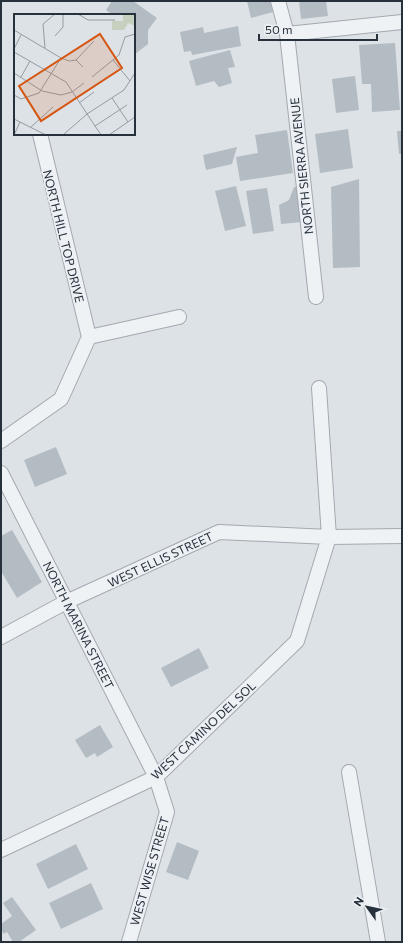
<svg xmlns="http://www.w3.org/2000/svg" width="403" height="943" viewBox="0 0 403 943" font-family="Commissioner,sans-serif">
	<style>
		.building { fill: #b4bcc3 }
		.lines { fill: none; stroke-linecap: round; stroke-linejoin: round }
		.minor-casing { stroke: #a3a9b0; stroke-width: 16 }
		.minor { stroke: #eff2f5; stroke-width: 14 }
		.labels { text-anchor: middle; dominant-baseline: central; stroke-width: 3.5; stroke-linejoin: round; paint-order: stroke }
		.street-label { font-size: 12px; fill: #27313c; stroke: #ecf0f4 }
		.inset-road { fill: none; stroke: #949ba2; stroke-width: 1 }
		.view { fill: #d55511; fill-opacity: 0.15; stroke: #d55511; stroke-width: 2 }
		.inset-edge { fill: none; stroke: #27313c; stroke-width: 2 }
	</style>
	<rect width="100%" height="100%" fill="#dde2e6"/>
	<path class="building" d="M112,1H133L157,18L148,30V44L134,55V15H113L106,10Z
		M247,1H270L273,12L251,18Z
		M299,1H326L328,16L301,19Z
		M238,26L241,46L192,55L191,51L184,52L180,32L203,27L204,33Z
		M395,43L400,110L372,112L371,84H362L359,45Z
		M230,50L235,67L228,68L232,83L219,87L214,81L196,86L189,61Z
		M355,76L359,110L336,113L332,79Z
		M348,129L353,168L320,173L315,134Z
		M287,130L293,173L240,181L236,157L258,153L255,135Z
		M397,131H402V154H399Z
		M237,147L232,164L206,170L203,155Z
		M359,179L360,267L333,268L331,187Z
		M236,186L246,226L225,231L215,191Z
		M294,187H299L302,222L281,224L279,205L289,200Z
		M267,188L274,231L253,234L246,191Z
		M56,447L67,474L35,487L24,460Z
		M12,530L42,582L17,598L1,571V536Z
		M199,648L209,668L171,687L161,668Z
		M100,725L113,747L97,757L95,753L86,758L75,740Z
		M177,842L199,851L188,880L166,872Z
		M76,844L88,869L48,889L36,864Z
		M91,883L103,909L61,929L49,903Z
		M12,897L36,930L19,942H13L7,932L4,934L1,930V924L12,916L3,903Z"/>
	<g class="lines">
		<g class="minor-casing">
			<path id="minor" d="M278,1L287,34L316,297
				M287,34L402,22
				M40,134L89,337
				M1,441L61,399L89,337L179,317
				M1,473L156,777L167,812L129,942
				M1,637L66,602L219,532L329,537L402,536
				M349,772L378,942
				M1,850L156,777L297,641L329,537L319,388"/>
		</g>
		<use href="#minor" class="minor"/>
	</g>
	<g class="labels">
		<g class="street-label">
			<text transform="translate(301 166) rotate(-96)">NORTH SIERRA AVENUE</text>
			<text transform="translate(64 236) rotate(76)">NORTH HILL TOP DRIVE</text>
			<text transform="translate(160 559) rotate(-25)">WEST ELLIS STREET</text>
			<text transform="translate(79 625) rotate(63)">NORTH MARINA STREET</text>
			<text transform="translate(203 730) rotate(-43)">WEST CAMINO DEL SOL</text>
			<text transform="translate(149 871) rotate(-74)">WEST WISE STREET</text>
		</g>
	</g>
	<g transform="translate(14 14)">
		<rect width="121" height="121" fill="#dde2e6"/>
		<path d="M109,0H121V12L114,9L110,16H98V7H109Z" fill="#c5d0be"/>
		<path class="inset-road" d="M64,0L74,6H101M0,16L47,44L55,47L62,46L69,53M41,22L49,13V0M31,34L29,10L41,0M0,35L7,21M0,38L52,68L87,121M62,46L80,27M99,46L116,67M0,59L28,77L47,81L58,78L70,69M7,63L16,47M78,63L105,41L111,23L121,20M0,81L7,85L25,79L47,44M98,84L114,108M65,89L80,78M0,105L32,121M81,112L113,91M17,113L39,93M0,121L6,108M49,121L73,100L110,76L121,59M95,121L121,103"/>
		<path class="view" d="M86,20L108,54L27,107L5,72Z"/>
		<rect width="121" height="121" class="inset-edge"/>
	</g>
	<rect width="403" height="943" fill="none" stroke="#27313c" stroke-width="4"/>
	<g transform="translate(367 907) rotate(303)" stroke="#ecf0f4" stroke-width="3" paint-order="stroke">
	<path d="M0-3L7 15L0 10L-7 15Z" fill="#27313c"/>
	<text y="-6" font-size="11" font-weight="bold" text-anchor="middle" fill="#27313c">N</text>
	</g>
	<path d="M259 34v6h118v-6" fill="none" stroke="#27313c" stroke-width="2"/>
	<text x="265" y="34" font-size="12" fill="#27313c" stroke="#ecf0f4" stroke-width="3" paint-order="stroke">50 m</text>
</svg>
